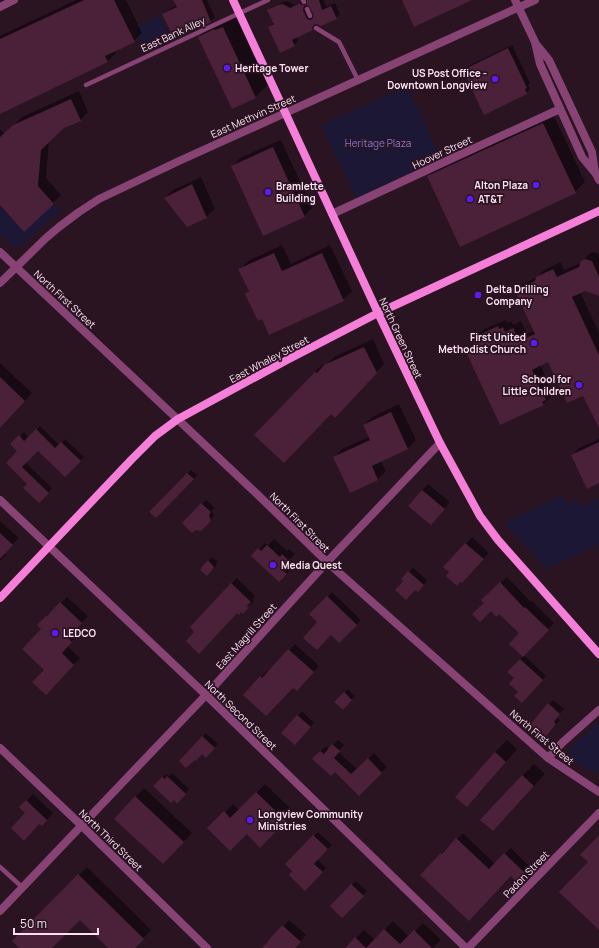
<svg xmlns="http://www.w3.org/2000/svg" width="599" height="948" viewBox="0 0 599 948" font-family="Manrope,sans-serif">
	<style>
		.green { fill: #1c1734 }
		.shadow { fill: #0007; fill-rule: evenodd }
		.building { fill: #4a2139; fill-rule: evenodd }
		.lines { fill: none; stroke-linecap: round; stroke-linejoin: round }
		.lane { stroke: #864374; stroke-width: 4.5 }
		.street { stroke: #864374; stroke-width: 8 }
		.secondary { stroke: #f57ed8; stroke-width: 8 }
		.poi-dot { fill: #5e1bed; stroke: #2b1422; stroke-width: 1.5 }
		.labels { text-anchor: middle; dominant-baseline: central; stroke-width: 3.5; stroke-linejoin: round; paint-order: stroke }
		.street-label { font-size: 10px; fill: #fde0f3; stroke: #2b1422 }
		.poi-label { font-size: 10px; font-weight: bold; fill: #fde0f3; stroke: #2b1422; text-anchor: start }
		.park-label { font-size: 10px; fill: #777ada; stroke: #2b1422 }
	</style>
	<rect width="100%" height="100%" fill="#2b1422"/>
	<path class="green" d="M160,15L171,40L146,53L134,28Z
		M407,86L441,158L356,198L321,125Z
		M54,204L62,211L44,224L24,244L18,247H14L0,234V205L24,232Z
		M562,495L566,504L576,499L580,507L599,498V544L547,569L507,526L506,522Z
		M599,721V774L590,768L587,771L571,759C569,756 569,753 569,749Z"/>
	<path class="shadow" d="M76,0H126L142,33L134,41L114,50L116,53L108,61L0,113V36Z
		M174,0H207L215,17L211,21L196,29L164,14L168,10L177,5Z
		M305,0L306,2H308L309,0H324L326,7L335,3L340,14L336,18L316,23V25L312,29L296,37L298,41L294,45L269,27L274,22L268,11L272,7L283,2L287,1L294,5ZM306,2L311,7L315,15L314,17L310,14Z
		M235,15L268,85L255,97L199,37L211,25Z
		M512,45L530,83L528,85L530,89L526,93L464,70L468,66Z
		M79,91L88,112L80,120L64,127L49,141L46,178L61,195L24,230L0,204V129L5,134L22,117Z
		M553,114L585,182L575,192L428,176L438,167Z
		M281,140L312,208L304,216L232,167L240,158Z
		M201,177L215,209L206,217L165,198L173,190Z
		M282,245L291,264L330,245L352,291L343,300L270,334L262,318L246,294L249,290L240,269L248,261Z
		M593,252L599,254V292L585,290L580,292L599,333V426L584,394L548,361L540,365L553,392L550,395L551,397L543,404L467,352L474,345L476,341L474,338L482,330L506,320L507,323L511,321L513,325L521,321L527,334L534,331L516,291L523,284L537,277L544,270L561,262L564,270L581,263L589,254Z
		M373,339L384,364L343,408L331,413L315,372L323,364L325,366L334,357Z
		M0,363L32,393L0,427Z
		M399,404L416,440L408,448L381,461L386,471L378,479L350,492L334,458L342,449L369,437L364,425L372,417Z
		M40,426L59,445L65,439L84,457L65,476L38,450L25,462L52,488L39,502L28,484L7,463L19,451L12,444L24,432L29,438Z
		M599,439V482L572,456L579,448Z
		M191,470L197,475L156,517L151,512Z
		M428,484L450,502L437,517L422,490Z
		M206,500L215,508L212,510L214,516L201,530L183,523Z
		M0,521L19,538L4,553L6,555L0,561Z
		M472,537L489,553L468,576L451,572L445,567Z
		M274,539L287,551L289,549L295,554L286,563L292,568L285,575L252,556L265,543L268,545Z
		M212,557L218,562L216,564L217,565L207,575L202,568Z
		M413,568L427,580L422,587L416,589L403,579Z
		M507,577L531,602L532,601L554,623L524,655L546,676L522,702L516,678L509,672L523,656L521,633L499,613L485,603L489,594Z
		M237,578L255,596L252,600L254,601L243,612L241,611L237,612L196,631L191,627Z
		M332,592L361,620L339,642L311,614Z
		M67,597L88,616L74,631L78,635L67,646L80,658L53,687L45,670L42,629L38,625Z
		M295,644L319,666L303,684L293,687L272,709L261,677L267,671L269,672Z
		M348,689L355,696L343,709L336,702Z
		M553,700L564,709L557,717L560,720L548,734L549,704Z
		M302,711L314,723L299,740L282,733Z
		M206,733L218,744L206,757L202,753L203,737Z
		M338,740L344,745L338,752L357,769L374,753L387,767L359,795L320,752L326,746L329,749Z
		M507,740L517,749L479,794L495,752Z
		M534,764L545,774L505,818L522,776Z
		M172,773L189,789L177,802L154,786L166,774L169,776Z
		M265,784L294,812L260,846L247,833L209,828L233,804L239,810Z
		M144,788L192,833L171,855L115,818Z
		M33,794L53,813L42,825L21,807Z
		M318,832L332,845L317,859L326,868L305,890L294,871L286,864Z
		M463,833L495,864L511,848L530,867L517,880L512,875L475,914L441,854L447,848H448Z
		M87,867L151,930L134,948H110L80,918L51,948H20L13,941Z
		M356,881L367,891L342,916L332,906Z
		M289,920L306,935L294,948H264Z
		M393,921L409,937L423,923L441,940L433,948H346L364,930L375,940Z"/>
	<path class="building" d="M84,0H114L135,42L105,56L108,62L0,114V39Z
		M173,0H202L211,22L195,30L194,28L174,38L162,14L177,7Z
		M307,0H319L322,10L331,6L337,19L321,26L316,24L314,25L312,28L313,30L292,40L295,46L280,53L268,27L274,24L267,10L278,5L283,4L290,8L300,3L302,5H305L307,4ZM308,5L310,8L314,15L313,18L311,20L307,19L303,10L304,6Z
		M402,0H472L414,27Z
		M223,27L256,98L232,109L198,37L214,29L215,30Z
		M508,48L527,88L525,89L527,94L484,115L463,70Z
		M71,99L81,121L64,128L41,150L38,186L54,204L24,232L0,205V137L13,125Z
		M543,123L576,193L460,247L427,176Z
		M273,147L305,217L263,236L231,166Z
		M192,184L207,218L187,227L164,198Z
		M274,253L282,271L322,253L344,301L269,335L262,319L258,321L245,294L249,291L238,269Z
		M585,259L592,261L599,277V296L585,291L572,297L599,355V428L583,396L567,403L548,362L532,370L546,400L542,402L544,405L500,425L466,352L474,348L472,344L475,342L473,338L498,326L499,329L503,327L505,332L513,328L519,341L535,334L515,291L535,281L536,277L553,269L557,277L579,267L581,261Z
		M364,347L377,373L335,418L331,414L284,463L254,435L315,372L317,373L324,365Z
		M0,377L25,401L0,428Z
		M391,412L408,449L372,466L378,480L350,493L333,457L370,440L363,425Z
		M36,429L55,448L61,442L81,461L65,477L38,451L22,467L49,493L39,503L23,488L27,484L6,463L17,451L10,444L19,435L24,441Z
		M599,442V483L587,489L571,455Z
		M187,473L194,479L156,518L149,512Z
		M422,490L445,509L431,525L408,506Z
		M201,503L211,512L209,515L211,521L201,531L196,530L192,533L182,523Z
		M0,533L13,545L0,559Z
		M465,543L484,559L462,583L460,582L457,586L446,576L449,572L443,567Z
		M267,545L280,557L282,554L289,561L281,569L287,574L279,582L251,556L258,548L261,551Z
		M208,560L214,567L213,569L207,576L200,570L202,568H201Z
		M408,571L424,585L418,592L415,590L406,600L395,590L403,581L401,579Z
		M500,582L524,608L525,607L549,630L523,657L509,644L519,633L499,614L496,617L491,611L480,622L472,614L484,603L481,600Z
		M231,583L251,602L247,606L249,607L243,614L241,612L239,615L237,613L199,654L186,641L194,632L190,627Z
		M327,596L357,625L339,643L331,635L317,650L303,638L317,622L309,614Z
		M60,602L82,623L68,638L72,642L62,653L74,665L46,695L32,682L44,670L22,649L41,629L37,625L46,616H47Z
		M288,649L314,672L297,691L293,688L266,716L243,695L260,676L262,678Z
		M520,659L543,680L522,703L514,696L518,692L509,684L514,678L507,672Z
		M344,692L352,700L343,710L334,702Z
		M548,703L560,714L554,722L556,724L544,739L529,726Z
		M297,715L311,727L295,745L281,733Z
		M202,736L215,748L206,758L202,754L196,761L195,760L186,768L179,761Z
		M332,744L340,751L334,758L351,774L368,758L382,773L359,796L335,772L331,776L312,759L320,751L324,754Z
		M495,752L506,762L467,807L455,797Z
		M522,775L534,786L493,831L480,820Z
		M167,776L186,794L177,804L174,800L171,803L153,786L162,777L165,779Z
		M256,792L286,821L260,848L247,834L230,851L207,828L224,811L230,818Z
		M135,796L184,842L163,864L114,819Z
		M26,800L47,820L42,826L39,824L24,841L11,828L25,813L19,807Z
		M313,835L328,849L314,864L323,872L305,891L289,875L292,871L285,864Z
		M599,835V930L559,892L588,862L580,855Z
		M456,838L489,869L504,853L525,873L517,882L511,876L469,921L420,875L441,853L442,854Z
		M78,874L144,939L135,948H108L80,920L52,948H19L12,941Z
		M351,884L364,896L342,918L330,906Z
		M282,925L301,942L295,948H262Z
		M384,929L400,944L414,930L432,948H345L355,937L366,948Z"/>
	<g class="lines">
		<path class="lane" d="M303,0L304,2
			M307,9L310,16
			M316,28L339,42L358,80
			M86,85L268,0
			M0,867L22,887"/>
		<path class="street" d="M515,0L535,42L540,64L582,157L596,174L599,180
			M0,7L14,0
			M536,44L549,60L592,152L595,172
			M332,214L453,158L560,109
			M0,252L257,494L327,562L548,758L599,792
			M0,283L46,238L59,227L79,212L99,199L179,161L535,0
			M0,500L206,695L466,948
			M0,748L81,825L207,948
			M548,758L563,742L599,710
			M0,911L206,695L327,562L440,443
			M468,948L599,813"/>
		<path class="secondary" d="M233,0L378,313L440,443L480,516L498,540L599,654
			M0,598L132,459L155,436L178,419L287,360L378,313L599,211"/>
	</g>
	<g class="poi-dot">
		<circle cx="227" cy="68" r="4"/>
		<circle cx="495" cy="79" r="4"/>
		<circle cx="536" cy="185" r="4"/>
		<circle cx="268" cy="192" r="4"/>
		<circle cx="470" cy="199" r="4"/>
		<circle cx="478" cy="295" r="4"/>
		<circle cx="534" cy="343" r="4"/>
		<circle cx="579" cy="385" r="4"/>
		<circle cx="273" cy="565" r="4"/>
		<circle cx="55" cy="633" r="4"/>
		<circle cx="250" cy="820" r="4"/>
	</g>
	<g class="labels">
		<g class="street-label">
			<text transform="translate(173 34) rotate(-25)">East Bank Alley</text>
			<text transform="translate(253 116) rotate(-24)">East Methvin Street</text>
			<text transform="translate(442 152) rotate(-25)">Hoover Street</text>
			<text transform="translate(65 299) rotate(43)">North First Street</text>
			<text transform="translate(401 338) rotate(65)">North Green Street</text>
			<text transform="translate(269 359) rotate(-28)">East Whaley Street</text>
			<text transform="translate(300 522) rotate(45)">North First Street</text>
			<text transform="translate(246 636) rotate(-48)">East Magrill Street</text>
			<text transform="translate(241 715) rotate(44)">North Second Street</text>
			<text transform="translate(542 737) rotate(40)">North First Street</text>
			<text transform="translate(111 840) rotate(44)">North Third Street</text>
			<text transform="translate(526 874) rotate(-46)">Padon Street</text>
		</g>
		<g class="poi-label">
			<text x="235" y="68">Heritage Tower</text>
			<text x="487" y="73" text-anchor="end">US Post Office -<tspan x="487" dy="12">Downtown Longview</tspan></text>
			<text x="528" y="185" text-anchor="end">Alton Plaza</text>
			<text x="276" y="186">Bramlette<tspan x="276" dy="12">Building</tspan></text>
			<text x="478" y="199">AT&amp;T</text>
			<text x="486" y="289">Delta Drilling<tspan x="486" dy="12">Company</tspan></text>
			<text x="526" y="337" text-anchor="end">First United<tspan x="526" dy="12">Methodist Church</tspan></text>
			<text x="571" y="379" text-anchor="end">School for<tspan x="571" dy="12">Little Children</tspan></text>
			<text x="281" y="565">Media Quest</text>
			<text x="63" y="633">LEDCO</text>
			<text x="258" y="814">Longview Community<tspan x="258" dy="12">Ministries</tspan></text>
		</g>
		<g class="park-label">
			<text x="378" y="143">Heritage Plaza</text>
		</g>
	</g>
	<path d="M14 928v6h84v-6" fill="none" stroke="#fde0f3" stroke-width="2"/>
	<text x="20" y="928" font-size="12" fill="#fde0f3" stroke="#2b1422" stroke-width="3" paint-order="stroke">50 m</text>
</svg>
